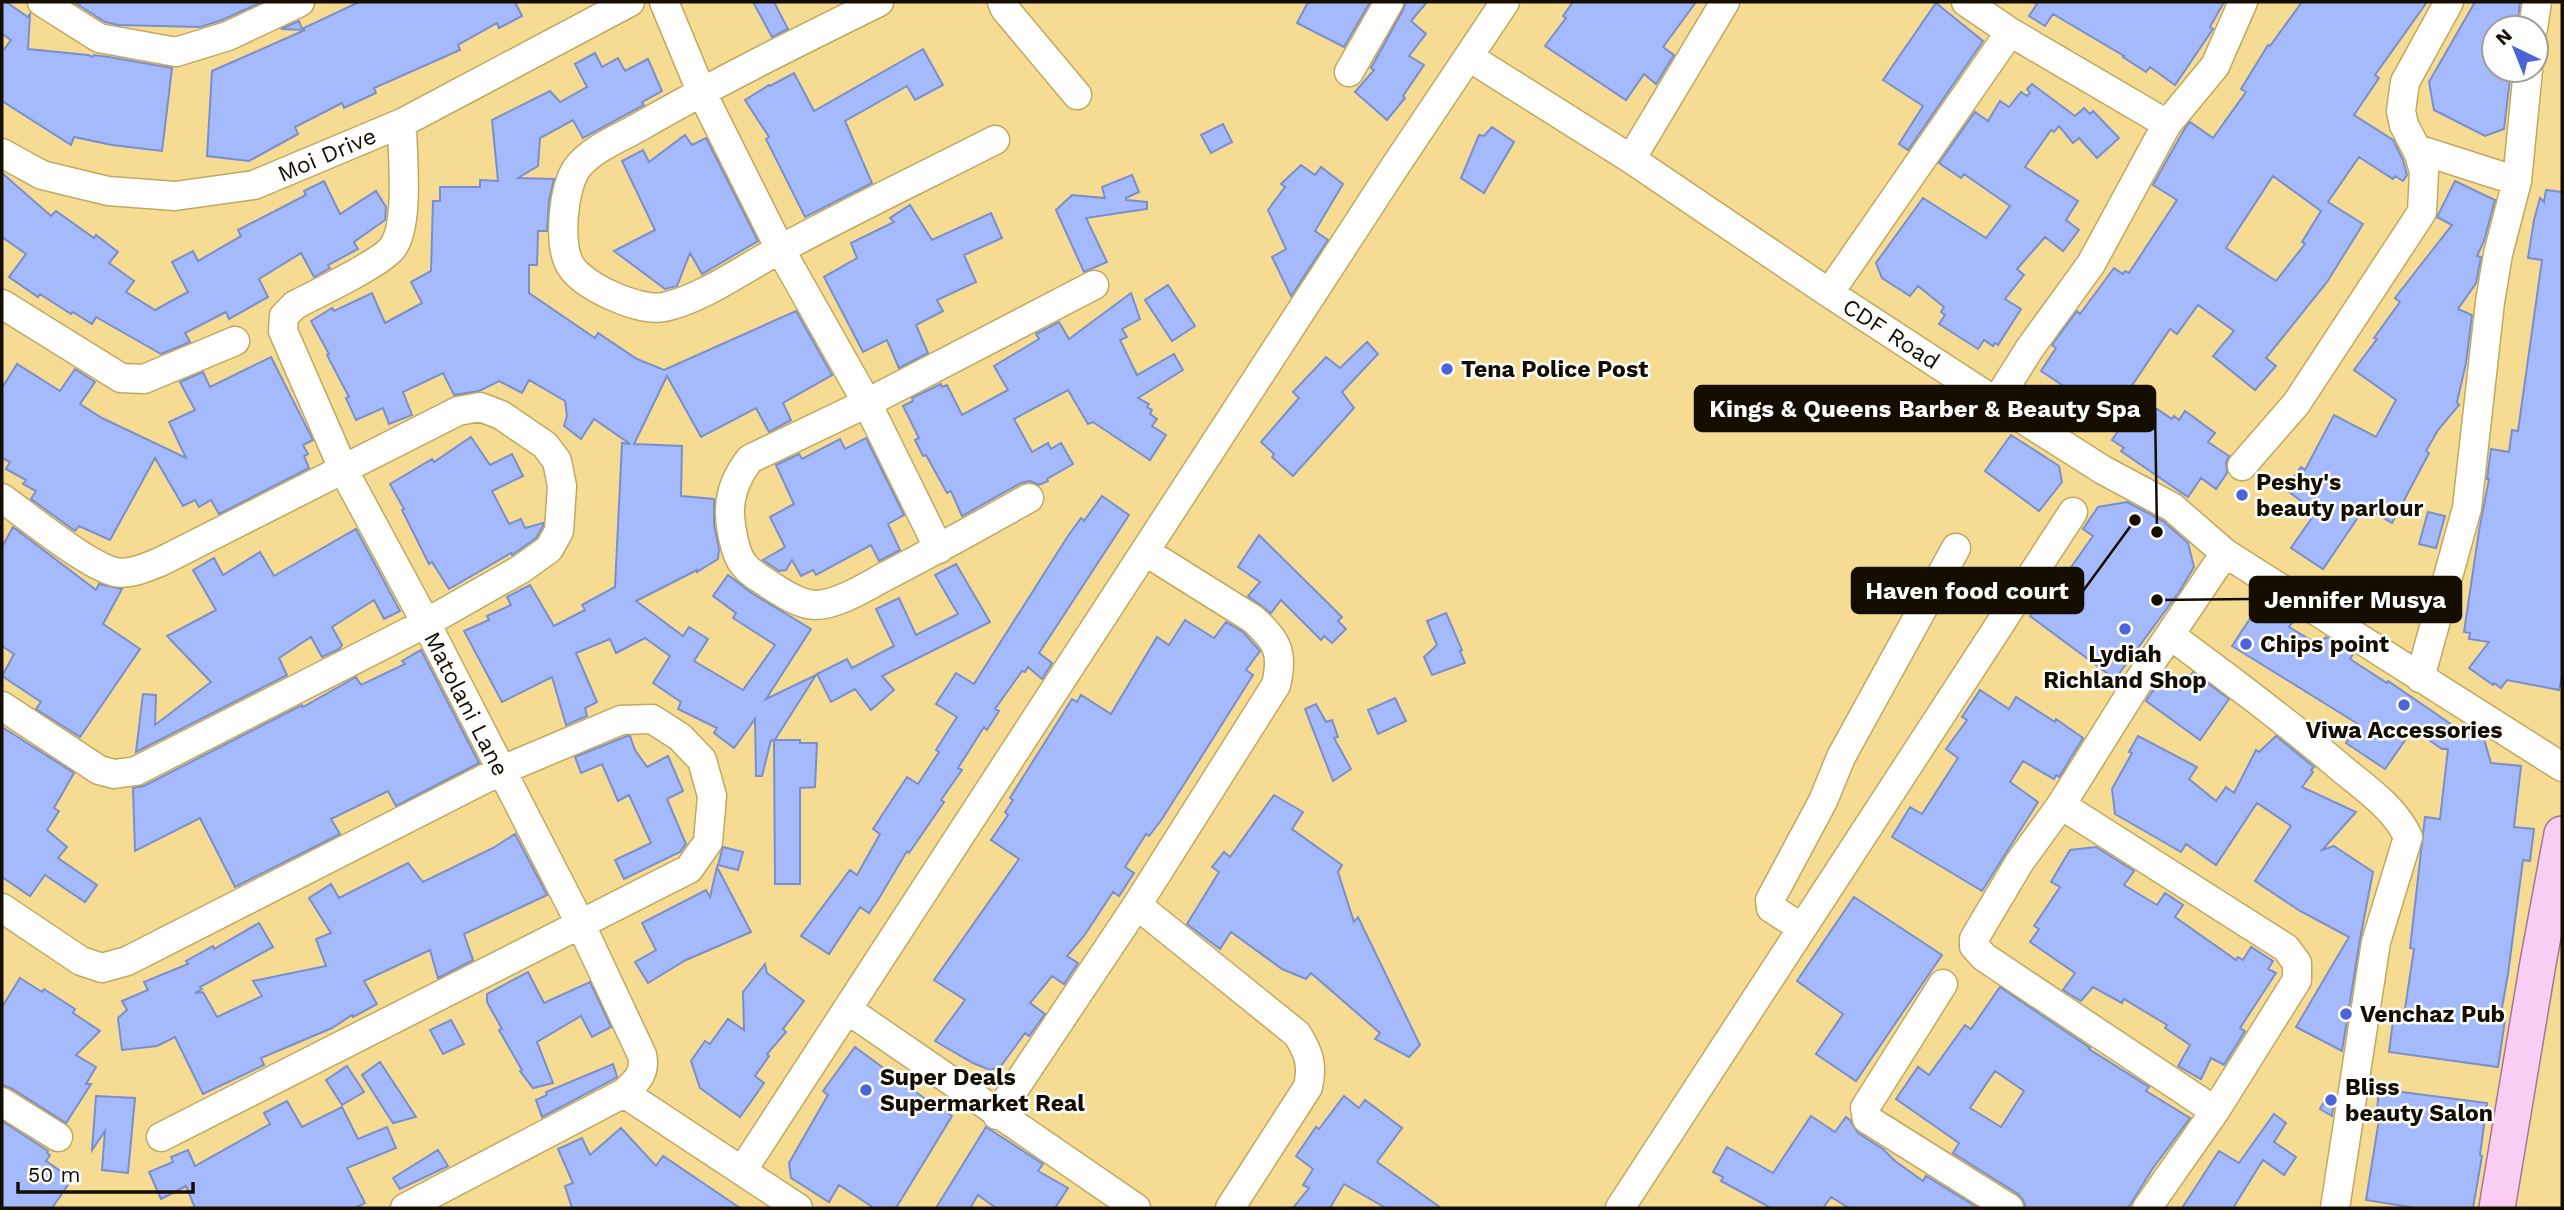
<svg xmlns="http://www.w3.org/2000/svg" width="2564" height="1210" viewBox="0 0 2564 1210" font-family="'Work Sans',sans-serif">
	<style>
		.building { fill: #a5bafd; stroke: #7a8ecd; stroke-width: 2; fill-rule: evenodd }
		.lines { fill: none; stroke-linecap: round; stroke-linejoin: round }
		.minor-casing { stroke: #c1a85f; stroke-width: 31 }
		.major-casing { stroke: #a7749b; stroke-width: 38 }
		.minor { stroke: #fff; stroke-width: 28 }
		.major { stroke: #facdf5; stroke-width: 35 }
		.poi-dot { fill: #4c64d9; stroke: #fff; stroke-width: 2.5 }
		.labels { text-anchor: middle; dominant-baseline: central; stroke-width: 5; stroke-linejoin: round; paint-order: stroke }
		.street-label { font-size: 23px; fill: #140d00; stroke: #fff }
		.poi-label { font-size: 23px; font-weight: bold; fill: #140d00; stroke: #fff; text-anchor: start }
		.leader { fill: none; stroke: #140d00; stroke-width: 2.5 }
		.callout-dot { fill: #140d00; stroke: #fff; stroke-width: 2.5 }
		.callout { fill: #140d00; stroke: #140d00; stroke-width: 2.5 }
		.callout-label { font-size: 24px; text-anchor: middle; font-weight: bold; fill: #fff }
	</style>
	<rect width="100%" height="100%" fill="#f6dc92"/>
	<path class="building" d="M2,2H6L28,17L30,14L28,49L88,55L93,57L94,55L109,57L172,68L162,151L112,145L74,137L71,145L2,101V52L11,40L2,34Z
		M74,2H262L222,20L200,27L119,25L105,22Z
		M359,2H515L522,16L499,28L497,23L458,45L460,50L374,88L376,93L344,108L342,103L295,127L298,134L249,161L207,156L212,71L305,30L281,29L299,21L302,29Z
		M753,2H774L788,29L772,37Z
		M1308,2H1370L1344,47L1297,23Z
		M1406,2H1427L1411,21L1426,34L1409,56L1424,65L1403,96L1405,98L1387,120L1355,92L1374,70L1371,68L1403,10Z
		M1573,2H1696L1663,47L1674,55L1656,84L1644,74L1626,100L1545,46L1566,18L1563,16Z
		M2033,2H2224L2210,27L2213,29L2175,85L2150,67L2146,72L2123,57L2124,56L2053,14L2045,26L2029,16L2037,4Z
		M2302,2H2427L2375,75L2379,78L2354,115L2393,140L2403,160L2407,175L2403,181L2395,176L2393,179L2359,157L2328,202L2363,224L2327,282L2266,358L2276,366L2255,390L2213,356L2234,331L2198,305L2177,334L2170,329L2129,390L2172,419L2174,416L2179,420L2185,411L2215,433L2208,442L2229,456L2226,463L2227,473L2216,489L2201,478L2188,497L2121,451L2124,448L2112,440L2122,425L2041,371L2056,348L2052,345L2077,311L2080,314L2114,268L2123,274L2125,271L2129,273L2177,200L2153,185L2185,128L2190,122L2213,138L2246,92L2241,89L2268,45L2270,46ZM2273,176L2321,211L2302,242L2305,244L2276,281L2226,248Z
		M2475,2H2520L2517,28H2494V70H2511L2504,129L2485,136L2434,110L2429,82Z
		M1936,3L1983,41L1908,150L1899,144L1923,106L1883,80Z
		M923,49L943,85L915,100L907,86L845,121L872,183L805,217L766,139L769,137L745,100L769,85L770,86L794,73L814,111Z
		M595,53L602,67L618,58L625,71L648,59L662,91L642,102L644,105L583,138L573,120L540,138L538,166L518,178L554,179L549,200L547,231H538L537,265H529V293L595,338L598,333L637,359L664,370L796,311L832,375L783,403L791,420L769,432L756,408L701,437L667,376L634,444L682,446L681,496L714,499V525L719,549L718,559L697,572V570L636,601L683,636L689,627L708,639L694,661L743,690L775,645L733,618L736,613L713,596L728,575L753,594L811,629L766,699L816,675L774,741L771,740L762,776H756L755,719L734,748L714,733L717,728L678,709L681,702L653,683L670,656L645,638L616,653L610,639L576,653L597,702L585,708L587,716L566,725L552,677L502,702L464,631L489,620L487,616L511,605L507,597L530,585L554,626L585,610L582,605L615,587L622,443L630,444L594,419L581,439L564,426L567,416L565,401L529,380L522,393L499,381L479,391L454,395L443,373L403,392L412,415L389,424L383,408L356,420L346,398L349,397L327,355L329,354L311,321L332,308L334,311L372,293L385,323L422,303L411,282L431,271L433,201H440V187H480V180L498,181L492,120L550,91L560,102L587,87L575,64Z
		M2032,84L2075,116L2084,108L2090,114L2093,111L2119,138L2097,158L2079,138L2073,143L2059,126L2054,132L2051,130L2025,167L2078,201L2066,220L2079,230L2063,251L2045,237L2017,269L2024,275L2005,299L2021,309L1998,345L1995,343L1993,346L1984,340L1978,349L1939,324L1945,315L1941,312L1944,307L1918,286L1910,296L1882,278L1876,263L1923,198L1986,238L2010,206L1964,174L1961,178L1939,163L1975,112L1988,121L2000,101L2009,107L2021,92L2027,96L2030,93L2027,89Z
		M1223,124L1232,142L1211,153L1201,135Z
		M1492,127L1514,142L1484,193L1461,178L1479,135L1484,136Z
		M685,135L692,145L706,138L758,241L702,274L690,253L677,286L665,289L614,251L655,230L622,161L643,150L649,162Z
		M1301,165L1315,175L1321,167L1343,184L1315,231L1328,240L1291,296L1272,257L1286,249L1268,210L1285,187L1281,184Z
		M2,173L51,216L56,211L94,238L96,235L118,252L109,263L134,281L126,292L155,310L188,292L172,262L193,251L198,261L241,236L238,230L306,195L304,191L324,181L340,214L376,191L386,207L385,220L354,242L358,249L328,265L330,268L314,277L301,253L259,279L268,297L229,319L226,312L185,333L190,342L161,354L96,317L92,324L73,312L71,314L40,294L38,297L9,277L26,254L2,237Z
		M1132,175L1139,192L1126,198V200L1147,202V209L1086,218L1107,262L1084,272L1056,210L1072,195L1105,198L1102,187Z
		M2455,181L2495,200L2484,241L2477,256L2481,257L2476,283L2458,309L2472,315L2466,363L2457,402L2459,405L2438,430L2426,451L2429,453L2392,523L2367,508L2363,514L2361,513L2323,569L2291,548L2316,512L2285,489L2301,467L2305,470L2334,415L2376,437L2396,400L2354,370L2377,339L2374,338L2400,302L2395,298L2452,225L2437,217Z
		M2546,190L2562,192V676L2559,690L2507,680L2501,688L2494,683L2493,685L2469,668L2489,642L2469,639L2470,633L2464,632L2479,531L2489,479H2487L2491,449L2509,452L2512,430L2518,431L2542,260L2528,258L2534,220L2540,198L2544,202Z
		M910,205L932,240L991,213L1002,238L964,255L976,282L937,300L943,311L916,325L928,353L899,368L887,340L863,352L824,277L857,258L851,243L894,222L890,218Z
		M1168,285L1195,326L1172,341L1145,300Z
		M1131,293L1140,319L1122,329L1127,337L1120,340L1137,375L1174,354L1183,370L1138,398L1149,404L1147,407L1152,410L1150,414L1157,419L1152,426L1166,435L1150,460L1093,422L1088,424L1068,390L1014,419L1032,452L1048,443L1051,449L1061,443L1073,464L1047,479L1048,481L1039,485L1030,481L1021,483L962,516L951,491L947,493L926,455L923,456L915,440L919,438L903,406L913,401L912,398L941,384L942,387L947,385L962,415L1008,390L994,366L1039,339L1036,334L1059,322L1069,339Z
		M1367,342L1378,354L1342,392L1354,408L1293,476L1272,457L1274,454L1261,442L1299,398L1293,392L1326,357L1340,368Z
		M271,357L313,440L303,445L308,454L304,456L309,468L219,514L211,500L199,507L195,500L183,506L155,458L110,540L79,526L75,531L31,499L36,491L23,484L26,480L6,469L10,462L2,458V388L17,364L60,391L75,369L95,382L80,404L102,418L186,458L169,422L195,410L180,382L203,372L210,387Z
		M2011,435L2059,466L2062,482L2039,511L1985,471Z
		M471,437L490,465L512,454L523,476L492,491L509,524L521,519L525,528L543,523V526L536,538L512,555L511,553L449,589L432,562L429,564L402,510L404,509L390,484L432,459L434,462Z
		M866,438L904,515L888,524L900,550L879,561L871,545L816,575L813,570L801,576L792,560L786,570L779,571L763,560L785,547L770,517L794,504L776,465L799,454L802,459L840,439L845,449Z
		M1102,496L1129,515L1039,653L1052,663L1042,679L1028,667L1025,672L1022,671L995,709L999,711L987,730L984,727L958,768L962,770L941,800L944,802L909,853L907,851L878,900L869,913L860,907L829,954L801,936L850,870L857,875L880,834L873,829L907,777L918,784L939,752L936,750L957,717L936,704L956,673L974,684L1068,536L1081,518L1084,521Z
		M2127,502L2163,521L2188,543L2194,567L2179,592L2115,679L2030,616L2048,591L2052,594L2093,536L2083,529L2098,507Z
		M2428,512L2445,516L2436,548L2419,544Z
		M13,527L96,590L99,584L122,589L103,624L140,649L80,737L36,709L41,702L2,676L14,654L2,646V547Z
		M356,529L400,611L384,619L374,600L332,627L342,645L339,649L322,657L311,637L279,658L287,675L136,752L143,694L156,695L155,725L211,682L167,636L216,610L193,570L214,558L223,575L260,552L274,576Z
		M1259,535L1342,617L1338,621L1346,629L1332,643L1324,636L1321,640L1281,600L1271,613L1248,596L1260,582L1238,567Z
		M956,564L990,622L882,676L894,690L871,710L855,689L831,702L817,674L847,659L852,668L894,646L876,609L899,598L916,635L958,614L935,575Z
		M2263,599L2294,620L2289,627L2319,645L2326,637L2353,654L2350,659L2387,683L2388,681L2464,733L2483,736L2491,763L2521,766L2514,827L2534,829L2530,861L2523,860L2508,974L2500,1019L2505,1020L2498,1067L2389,1052L2393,1021L2403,1022L2414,949L2410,948L2425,817L2440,819L2448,749H2442L2413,729L2385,769L2346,743L2358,724L2232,646Z
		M1446,613L1462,650L1460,651L1465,663L1432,675L1424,657L1437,645L1427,621Z
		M1185,620L1214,638L1226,622L1243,632L1260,651L1246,670L1253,675L1162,819L1149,836L1146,834L1125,867L1134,873L1119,896L1113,892L1084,936L1067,956L1078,963L1064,984L1052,976L1030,1003L1045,1014L1029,1036L1025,1033L1001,1066L990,1070L973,1063L935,1041L965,1000L934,980L1019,859L991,840L1008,815L1005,812L1013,800L1010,798L1072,699L1077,702L1081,695L1111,714L1157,637L1169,645Z
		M421,650L479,763L396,806L388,791L331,819L340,834L235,887L200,818L135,851L133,788L144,786L302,705L303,707L356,677L361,685L405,664L402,661Z
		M2193,672L2229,699L2200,740L2146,701L2162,677L2180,690Z
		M1980,690L2009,709L2016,697L2055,722L2056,719L2083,738L2059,777L2056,775L2054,779L2023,761L2010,782L2038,802L1982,891L1892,837L1910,807L1922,814L1958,758L1946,749L1967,720L1962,717Z
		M1395,698L1406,721L1378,734L1368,710Z
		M1316,704L1326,722L1332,720L1338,737L1334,738L1351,769L1333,781L1305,709Z
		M2,727L74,773L54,808L59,811L47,830L67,847L58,858L97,885L85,902L45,875L30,896L2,877Z
		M627,736H630L635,750L647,767L668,756L683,791L667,799L686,844L680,852L624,879L615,860L651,843L629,795L618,801L602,764L581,773L575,757Z
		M2138,736L2197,767L2189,779L2216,801L2226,787L2234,793L2256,750L2259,752L2276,736L2314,767L2311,770L2313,772L2302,787L2356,812L2322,850L2334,846L2373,872L2360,939L2342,1051L2296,1027L2349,937L2300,911L2255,881L2291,826L2257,803L2216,865L2186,844L2181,852L2115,814L2112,789L2132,753L2129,752Z
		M774,740H800V743H817L815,787L800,788V884H775Z
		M1274,795L1303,812L1292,829L1342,865L1338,872L1354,922L1358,917L1420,1045L1409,1057L1375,1039L1380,1033L1311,973L1306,979L1282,969L1231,932L1220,949L1187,924L1219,872L1212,867L1224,852L1230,857Z
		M515,834L547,895L464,934L473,960L438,978L430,950L364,981L377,1004L353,1017L352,1015L332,1028L261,1058L264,1065L203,1094L175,1037L157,1046L122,1050L118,1018L127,1010L122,1001L148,990L144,982L188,964L186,961L213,946L214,949L259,923L273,947L200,987L202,989L195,993L203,992L217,1017L262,996L253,981L326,966L316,939L331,933L309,898L331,884L339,898L408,863L423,882L493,848Z
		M723,847L743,852L738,870L718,865Z
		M2096,847L2134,871L2124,885L2157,905L2165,893L2183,905L2175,917L2236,960L2238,957L2243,960L2251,947L2273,961L2268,969L2276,973L2240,1028L2245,1031L2224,1065L2211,1058L2201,1079L2178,1066L2190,1045L2165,1028L2167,1025L2124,999L2122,1003L2093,987L2081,1001L2063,990L2075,973L2030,942L2039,929L2034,926L2060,887L2051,882L2070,850Z
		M717,867L751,932L686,960L648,983L635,962L656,950L642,923L706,890L710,897Z
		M1854,897L1942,955L1856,1081L1816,1054L1843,1014L1797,981Z
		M765,964L767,973L804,1001L783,1029L786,1032L767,1054L769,1056L755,1076L764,1083L740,1117L700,1088L691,1061L705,1041L710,1044L728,1019L744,1030L743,992Z
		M528,972L544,1003L590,982L611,1027L592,1037L581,1016L537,1042L553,1083L533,1088L520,1071L522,1070L499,1030L502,1029L487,1002V994Z
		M20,978L42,992L44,989L75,1009L73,1013L100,1031L76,1055L96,1067L86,1084H91L66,1123L11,1088L2,1085V1007Z
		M2000,987L2090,1048L2089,1049L2149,1087L2146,1091L2190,1118L2153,1168L2128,1208H2026L2023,1200L2018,1194L1953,1153L1959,1143L1896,1099L1918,1067L1929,1075L1965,1025L1971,1029ZM1995,1071L2024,1091L2001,1127L1970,1108Z
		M451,1020L464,1044L443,1054L430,1030Z
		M855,1047L924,1098L952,1116L896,1208H874L839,1185L829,1202L791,1178L789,1163L828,1095L823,1091Z
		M380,1062L416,1117L393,1123L362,1075Z
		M613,1064L617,1077L614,1079L542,1117L536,1100L547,1095L546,1092Z
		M347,1066L364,1092L342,1105L326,1080Z
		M2379,1089L2487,1103L2480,1155L2482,1156L2473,1208H2416L2366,1200L2379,1120H2376Z
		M2329,1093L2335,1096L2332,1116L2320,1109Z
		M96,1096L135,1098L128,1173L102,1170L105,1131L92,1150Z
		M1344,1096L1359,1108L1365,1100L1402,1128L1377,1162L1441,1208H1386L1344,1184L1330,1208H1293L1309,1188L1303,1185L1313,1169L1296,1156L1316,1127L1319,1129Z
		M287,1101L302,1127L342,1107L358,1139L387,1127L396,1148L347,1168L365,1203L355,1208H195L186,1186L161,1199L149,1172L173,1162L171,1157L188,1150L195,1166L270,1124L264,1113Z
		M2274,1114L2286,1123L2274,1142L2296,1157L2284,1175L2263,1160L2233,1208H2182L2219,1151L2239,1163Z
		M1811,1116L1835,1132L1846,1117L1850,1120L1858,1133L1883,1149L1895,1161L1923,1181L1926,1176L1978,1208H1849L1831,1197L1823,1208H1771L1721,1181L1723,1177L1713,1172L1727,1147L1773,1173Z
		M2,1121L48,1151L47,1153L50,1155L46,1161L72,1179L52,1208H2Z
		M986,1127L1043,1164L1038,1171L1068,1188L1055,1208H996L978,1195L970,1208H936Z
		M621,1128L656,1166L663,1156L740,1208H572L565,1186L573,1183L558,1149L582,1138L590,1155Z
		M438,1150L448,1166L400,1189L393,1178Z"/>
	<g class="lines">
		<g class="minor-casing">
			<path id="minor" d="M42,2L99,38L176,52L228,36L300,2
				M664,2L701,91L780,249L867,403L939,549
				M879,2C798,42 717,82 639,127C620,138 591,149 577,168C563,188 558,244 570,265C583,287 640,312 664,307C702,299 743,269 777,251C849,212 922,177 995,140
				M1002,2L1005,9L1077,95
				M1966,2L2010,32L2167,124
				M2533,28L2537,2
				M1469,57L1631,159L1829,293L1996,402L2103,470L2172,507L2225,553L2562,767
				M1349,72L1389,2
				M402,123C402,153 410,223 393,247C382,263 316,294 295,305L284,316L283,331L344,471L426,623L581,925L642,1055C646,1073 637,1081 624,1093L405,1208
				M2417,149L2517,181
				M2,153L42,175L108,191L175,196L254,185L402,123L630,2
				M1631,159L1725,2
				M1829,293L2010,32
				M2,304L121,378L144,379L235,341
				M1996,402L2030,348L2091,264L2167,124L2215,66L2243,2
				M2242,466L2296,404L2422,212L2424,172L2419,154L2404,125L2401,111L2405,82L2449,2
				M2,498C27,516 88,566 115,572C131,575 147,567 162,561L458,411L480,407L501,415L545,445L557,461L562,486L559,531L549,549L521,569L426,623L136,771L114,774L99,770L2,706
				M1029,498C981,525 933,552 884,577C866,587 837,605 815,605C798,604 781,592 767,583C753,574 741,567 736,549C726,514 727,488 750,459L867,403L1094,285
				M2170,635C2228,678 2286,721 2341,768C2365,788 2395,808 2408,837L2376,942L2335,1208
				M2420,678L2467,508L2490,302L2498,254L2517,181L2528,70
				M2061,805L2286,948L2297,963V980L2215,1111L2147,1208
				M1137,905L1297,1034C1309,1053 1313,1065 1308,1087L1230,1208
				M2,908L81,961L102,968L127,961L500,771L621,720L652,719L680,737L702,760L712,796L708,842L689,869L161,1137
				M1802,928L1771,908L1770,900L1823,801L1841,757L1956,548
				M1943,984L1865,1108L1867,1119L2009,1208
				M848,1010L1136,1208
				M624,1093L798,1208
				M2,1102L58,1137
				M2215,1111L1984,957L1974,946V939L2019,863L2061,805L2138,682L2225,553
				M997,1115L1137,905L1276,685C1284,652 1277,641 1253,619L1146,552
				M742,1171L1392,171L1505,2
				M1620,1208L2073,512"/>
		</g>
		<g class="major-casing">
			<path id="major" d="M2497,1208L2538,963L2562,834"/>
		</g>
		<use href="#minor" class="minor"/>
		<use href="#major" class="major"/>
	</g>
	<g class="poi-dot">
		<circle cx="1447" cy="369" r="7"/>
		<circle cx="2242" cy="495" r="7"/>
		<circle cx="2125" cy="629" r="7"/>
		<circle cx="2246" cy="644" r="7"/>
		<circle cx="2404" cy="705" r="7"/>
		<circle cx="2346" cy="1014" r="7"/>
		<circle cx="866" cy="1090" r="7"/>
		<circle cx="2331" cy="1100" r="7"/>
	</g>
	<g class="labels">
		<g class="street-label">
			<text transform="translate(327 155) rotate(-23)">Moi Drive</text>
			<text transform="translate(1891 334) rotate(33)">CDF Road</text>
			<text transform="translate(466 704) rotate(63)">Matolani Lane</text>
		</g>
		<g class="poi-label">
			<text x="1461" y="369">Tena Police Post</text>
			<text x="2256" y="482">Peshy's<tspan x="2256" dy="26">beauty parlour</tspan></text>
			<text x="2260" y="644">Chips point</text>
			<text x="2125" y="654" text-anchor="middle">Lydiah<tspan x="2125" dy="26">Richland Shop</tspan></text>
			<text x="2404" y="730" text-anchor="middle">Viwa Accessories</text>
			<text x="2360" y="1014">Venchaz Pub</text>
			<text x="880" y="1077">Super Deals<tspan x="880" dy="26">Supermarket Real</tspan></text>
			<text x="2345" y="1087">Bliss<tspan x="2345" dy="26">beauty Salon</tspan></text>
		</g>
	</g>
	<path class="leader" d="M2157 532L2155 408M2135 520L2083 591M2157 600L2250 599"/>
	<g class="callout-dot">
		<circle cx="2157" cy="532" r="7"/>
		<circle cx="2135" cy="520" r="7"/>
		<circle cx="2157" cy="600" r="7"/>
	</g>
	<g class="callout">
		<rect x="1695" y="386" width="460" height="45" rx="7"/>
		<rect x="1852" y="568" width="231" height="45" rx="7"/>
		<rect x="2250" y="577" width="211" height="45" rx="7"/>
	</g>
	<g class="callout-label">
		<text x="1925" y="417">Kings &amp; Queens Barber &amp; Beauty Spa</text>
		<text x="1967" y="599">Haven food court</text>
		<text x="2355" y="608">Jennifer Musya</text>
	</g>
	<rect width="2564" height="1210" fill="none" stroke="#140d00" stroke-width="7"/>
	<g transform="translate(2515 49) rotate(317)"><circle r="33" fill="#ffffff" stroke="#a19e99" stroke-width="2"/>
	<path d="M0-5L12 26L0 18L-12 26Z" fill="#4c64d9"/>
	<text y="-10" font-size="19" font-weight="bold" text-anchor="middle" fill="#140d00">N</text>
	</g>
	<path d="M18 1182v10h175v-10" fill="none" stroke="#140d00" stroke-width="3.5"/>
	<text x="28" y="1182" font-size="21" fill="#140d00" stroke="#ffffff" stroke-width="5" paint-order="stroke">50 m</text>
</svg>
